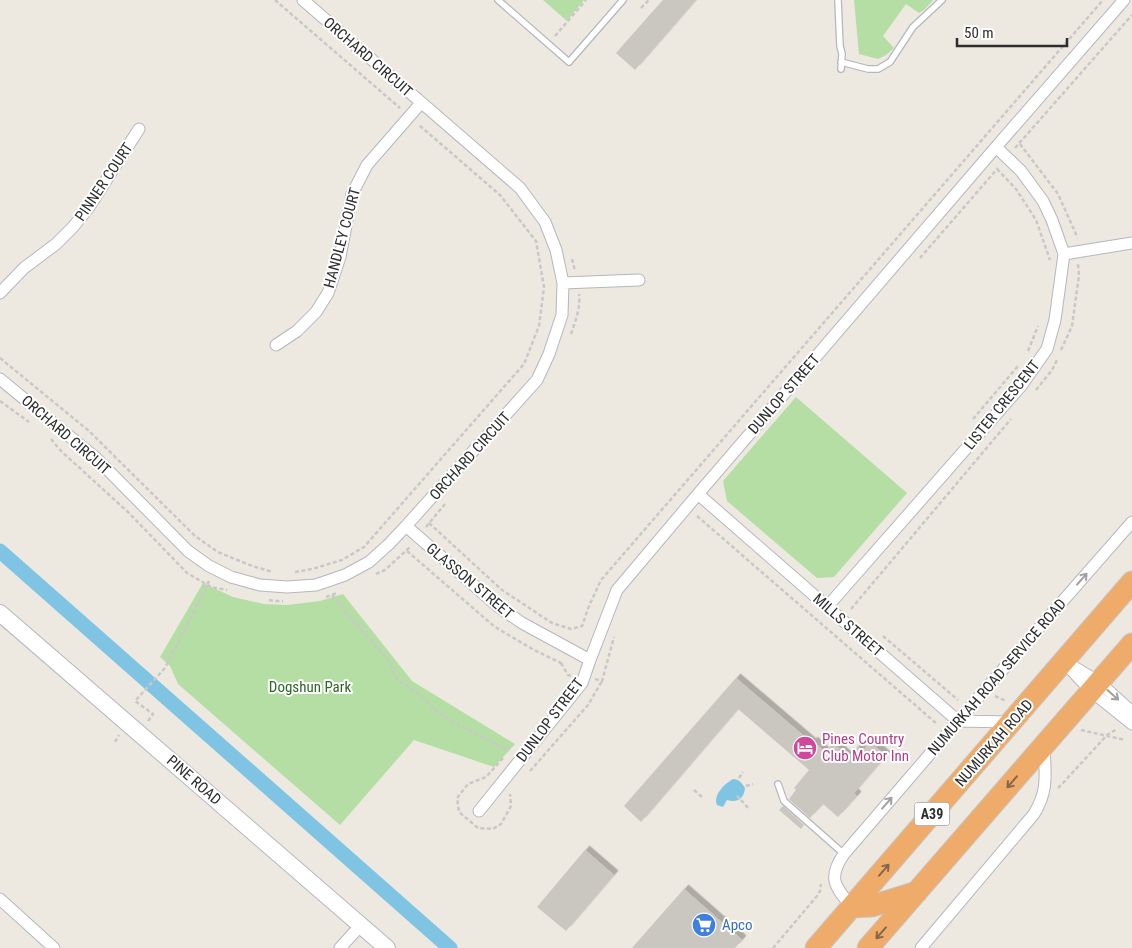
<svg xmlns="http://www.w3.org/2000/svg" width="1132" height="948" viewBox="0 0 1132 948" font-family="'Roboto Condensed',sans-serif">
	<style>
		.green { fill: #b4dea4 }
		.water { fill: #80c4e4 }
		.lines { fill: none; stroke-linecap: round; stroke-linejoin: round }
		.canal { stroke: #80c4e4; stroke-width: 15 }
		.building { fill: #c9c7bf; filter: url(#shadow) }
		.lane-casing { stroke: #b5b6bf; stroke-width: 8 }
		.street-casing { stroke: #b5b6bf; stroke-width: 13 }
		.secondary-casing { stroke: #b5b6bf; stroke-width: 18 }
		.highway-casing { stroke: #c8c8c8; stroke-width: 23 }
		.path { stroke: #c8c8c8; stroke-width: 2.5; stroke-dasharray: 4 2.5; stroke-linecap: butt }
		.lane { stroke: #fff; stroke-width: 5.5 }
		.street { stroke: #fff; stroke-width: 11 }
		.secondary { stroke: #fff; stroke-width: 16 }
		.highway { stroke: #efab6a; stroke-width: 21 }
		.oneway { stroke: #a0a0a0 }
		.oneway2 { stroke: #846648 }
		.labels { text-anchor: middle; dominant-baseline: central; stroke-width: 4; stroke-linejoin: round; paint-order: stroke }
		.shield { fill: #fff; stroke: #6c6c6c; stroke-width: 1 }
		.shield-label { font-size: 14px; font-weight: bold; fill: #2d2d2d }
		.street-label { font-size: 15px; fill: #2d2d2d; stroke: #fff }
		.park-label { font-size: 15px; fill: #2d6523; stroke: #fff }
		.hotel-label { font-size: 15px; fill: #b23c85; stroke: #fff; text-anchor: start }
		.shop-label { font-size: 15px; fill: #366cbe; stroke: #fff; text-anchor: start }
	</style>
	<defs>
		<filter id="shadow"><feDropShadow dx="4.5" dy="-4.5" stdDeviation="0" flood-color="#0004"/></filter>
	</defs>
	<rect width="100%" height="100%" fill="#ede9e1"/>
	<path class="green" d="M543,0H584L567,21Z
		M854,0H933L924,10L919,13L906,4L883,36L894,48L886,55L878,59L859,54Z
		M796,397L907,493L834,577L817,578L727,501L723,481Z
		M203,583L233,597L264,604L287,605L320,601L343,594L412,681L515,744L494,767L414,740L340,825L178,684L170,666L160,657Z"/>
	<path class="water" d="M733,779C739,779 742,783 745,788C744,799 737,803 727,800L723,807L717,805C713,795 724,784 733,779Z"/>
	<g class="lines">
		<path class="canal" d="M0,551L450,948"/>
	</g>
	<path class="building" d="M663,0H696L635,70L616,53Z
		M736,678L812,743L813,741L825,752L833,743L848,757L858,746L863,751L870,742L886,756L854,793L857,796L838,817L823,804L810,818L789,799L796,790L794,788L809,770L738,709L641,822L624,806Z
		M783,806L804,825L801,829L779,810Z
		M585,850L614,875L566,931L537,907Z
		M684,889L742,940L735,948H632Z"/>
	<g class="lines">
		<g class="lane-casing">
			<path id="lane" d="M498,0L569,62L623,0
				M838,0L840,46L842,54L841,69
				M841,62L868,69H878L890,62L913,27L942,0
				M778,784L784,801L844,854"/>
		</g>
		<g class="street-casing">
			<path id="street" d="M1064,254L1132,243
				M563,283L639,280
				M0,293L24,268L56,244L73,227L89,207L139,129
				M276,345L297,331L316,312L328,293L340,257L352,194L367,165L421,103
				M0,379L96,458L188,551L209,566L231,577L260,585L287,587L316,585L345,575L369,562L389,544L406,526L537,380L549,354L562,315L563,283L556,250L545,222L520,188L303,0
				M698,494L958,721L1011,722
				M406,526L500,608L522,623L590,660
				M827,607L1021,386L1047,349L1055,320L1064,254L1052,220L1043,201L1021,171L996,147
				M1064,662L1091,691L1132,724
				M1074,667L1099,682L1132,712
				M479,811L582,683L590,660L617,590L698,494L996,147L1124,0
				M0,899L54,948
				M852,907C835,887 827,878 844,854L984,691L1132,522
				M340,948L361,925
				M921,948L1034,814C1049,789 1045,774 1044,746"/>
		</g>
		<g class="secondary-casing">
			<path id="secondary" d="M0,613L387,948"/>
		</g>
		<g class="highway-casing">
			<path id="highway" d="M852,907L872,906L917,892
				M816,948L1132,582
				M868,948L1132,644"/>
		</g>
		<path class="path" d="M275,0L400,108
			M641,8L649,0
			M555,36L586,0
			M1020,144L1058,194L1076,234L1077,238
			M1015,148L1132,15
			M997,169L1016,189L1036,220L1050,260
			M920,258L998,168
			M572,259L575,271
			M571,334C575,322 581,307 579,294
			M1061,350L1072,326L1079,275L1078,264
			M1028,351L1038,326
			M0,358L89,431L195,536L218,552L252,566L273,572
			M1036,390L1052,370L1058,358
			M0,401L29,422
			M973,419L1018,366
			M51,439L61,451L129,513L187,573L211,587L227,590
			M697,516L937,724
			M429,523L502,590L552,623L571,629L582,626L589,606L601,580L1103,0
			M426,527L445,504
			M407,551L495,627L534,650L561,663L562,661
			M295,572L312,569L342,560L364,547L524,364L539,326L544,287L536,241L500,195L419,125
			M376,574L385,570L410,547
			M332,595L352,619L388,660L397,679L423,697L434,709L450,720L509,751
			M326,597L337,593
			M269,600L275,601H283
			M851,609L1011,419
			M883,636L958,700
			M561,663L568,675L572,676
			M595,679L602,681L614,637
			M995,696L1006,701
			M148,721L153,714L135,701L165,668L210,579
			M1081,730L1125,740
			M115,742L119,735
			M503,758L486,777L468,784L457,798L459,812L478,828L493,829L501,824L511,806L510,794
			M530,771L588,705L602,681
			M739,778L743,772
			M746,786L753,784
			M1058,788L1063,783L1107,735L1117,729
			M694,790L703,798
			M737,796L740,799
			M741,800L748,808
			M773,948L817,896L820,891L821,884"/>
		<use href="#lane" class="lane"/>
		<use href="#street" class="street"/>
		<use href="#secondary" class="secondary"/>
		<use href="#highway" class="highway"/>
	</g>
	<defs><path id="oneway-shaft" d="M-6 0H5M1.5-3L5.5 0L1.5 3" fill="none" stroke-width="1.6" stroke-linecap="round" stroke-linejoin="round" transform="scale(1.25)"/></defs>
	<g class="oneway">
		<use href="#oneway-shaft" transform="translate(1082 579) rotate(-49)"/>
		<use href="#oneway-shaft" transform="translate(1113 695) rotate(42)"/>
		<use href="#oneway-shaft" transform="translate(887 803) rotate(-49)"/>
	</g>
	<g class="oneway2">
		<use href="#oneway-shaft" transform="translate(1012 782) rotate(131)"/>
		<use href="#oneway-shaft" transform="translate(884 870) rotate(-49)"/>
		<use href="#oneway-shaft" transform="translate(881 933) rotate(131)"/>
	</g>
	<defs>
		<g id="hotel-disc" transform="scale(1.25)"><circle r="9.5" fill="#d1479c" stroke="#fff"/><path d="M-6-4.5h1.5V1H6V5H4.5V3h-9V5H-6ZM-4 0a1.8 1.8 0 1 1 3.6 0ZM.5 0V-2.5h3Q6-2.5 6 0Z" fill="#fff"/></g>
		<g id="supermarket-disc" transform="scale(1.25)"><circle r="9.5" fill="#3f7fe0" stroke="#fff"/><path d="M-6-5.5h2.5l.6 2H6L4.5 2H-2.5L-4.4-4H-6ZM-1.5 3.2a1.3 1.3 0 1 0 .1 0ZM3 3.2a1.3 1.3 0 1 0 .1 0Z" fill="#fff"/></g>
	</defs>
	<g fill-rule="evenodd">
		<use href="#hotel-disc" x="805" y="748"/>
		<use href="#supermarket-disc" x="704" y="925"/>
	</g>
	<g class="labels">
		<rect class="shield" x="914.5" y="802.5" width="35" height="23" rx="4"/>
		<g class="shield-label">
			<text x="932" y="814">A39</text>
		</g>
		<g class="street-label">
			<text transform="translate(368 57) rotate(41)">ORCHARD CIRCUIT</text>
			<text transform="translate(104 182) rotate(-56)">PINNER COURT</text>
			<text transform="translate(342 238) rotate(-75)">HANDLEY COURT</text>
			<text transform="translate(784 394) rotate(-49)">DUNLOP STREET</text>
			<text transform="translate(1002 405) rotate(-51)">LISTER CRESCENT</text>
			<text transform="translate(66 435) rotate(41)">ORCHARD CIRCUIT</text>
			<text transform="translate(470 456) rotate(-48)">ORCHARD CIRCUIT</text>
			<text transform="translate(470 581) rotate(40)">GLASSON STREET</text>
			<text transform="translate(848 625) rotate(41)">MILLS STREET</text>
			<text transform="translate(997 677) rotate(-49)">NUMURKAH ROAD SERVICE ROAD</text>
			<text transform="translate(550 720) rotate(-53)">DUNLOP STREET</text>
			<text transform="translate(994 743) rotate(-49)">NUMURKAH ROAD</text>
			<text transform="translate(194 780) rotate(41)">PINE ROAD</text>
		</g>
		<g class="park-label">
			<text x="310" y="687">Dogshun Park</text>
		</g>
		<g class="hotel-label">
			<text x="822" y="739">Pines Country<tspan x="822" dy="17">Club Motor Inn</tspan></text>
		</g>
		<g class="shop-label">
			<text x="722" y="925">Apco</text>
		</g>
	</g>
	<path d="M957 38v8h110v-8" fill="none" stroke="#2d2d2d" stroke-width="2.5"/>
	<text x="964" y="38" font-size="15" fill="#2d2d2d" stroke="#ffffff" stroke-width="4" paint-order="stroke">50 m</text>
</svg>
